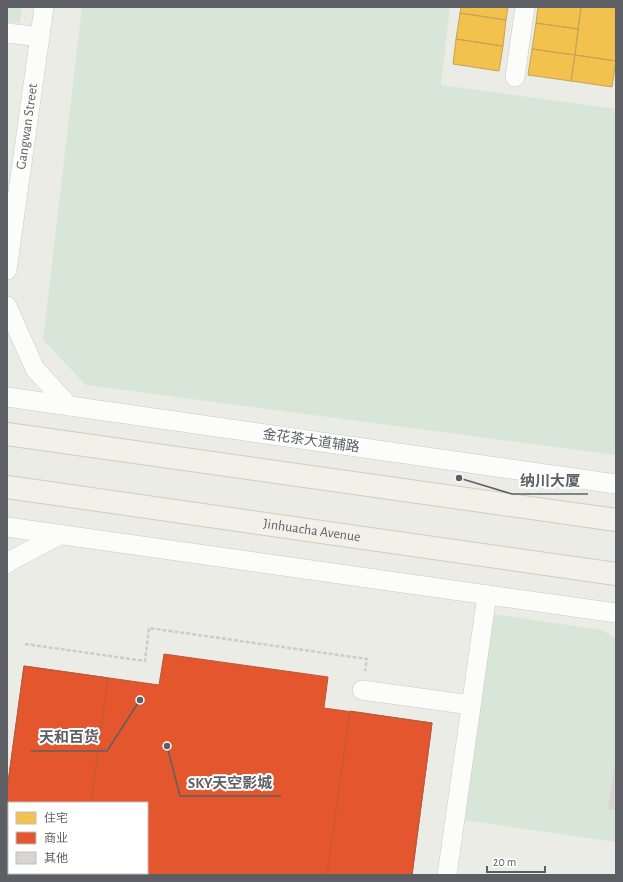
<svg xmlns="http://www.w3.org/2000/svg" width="623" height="882" viewBox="0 0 623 882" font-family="'Alegreya Sans','Noto Sans SC',sans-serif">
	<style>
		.green { fill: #d7e6d6 }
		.homes { fill: #f2c14e; stroke: #c5a455 }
		.shops { fill: #e4572e; stroke: #bc593e }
		.building { fill: #d6d5d2; stroke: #dbdad6 }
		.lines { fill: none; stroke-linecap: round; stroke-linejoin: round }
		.minor-casing { stroke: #c9cac8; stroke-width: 20 }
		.major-casing { stroke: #d0cdb8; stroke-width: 24 }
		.path { stroke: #cacdcc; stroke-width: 2.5; stroke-dasharray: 4 2; stroke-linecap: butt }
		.minor { stroke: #fcfcfb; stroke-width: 19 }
		.major { stroke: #f2f1e9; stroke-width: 22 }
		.labels { text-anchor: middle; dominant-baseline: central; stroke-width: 4; stroke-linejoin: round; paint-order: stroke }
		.street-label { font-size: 14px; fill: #5d5f64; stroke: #fff }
		.leader { fill: none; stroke: #5d5f64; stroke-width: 1.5 }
		.callout-dot { fill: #5d5f64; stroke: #fff; stroke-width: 1.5 }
		.callout-label { font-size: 15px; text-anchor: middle; font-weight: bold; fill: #5d5f64; stroke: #fff; stroke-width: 4; stroke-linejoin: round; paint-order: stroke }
	</style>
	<rect width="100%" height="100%" fill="#ecece7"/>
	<path class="green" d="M7,7H22L20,23L7,22Z
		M82,7H450L441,85L616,109V455L86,385L43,340Z
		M492,614L601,630L616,638V842L463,820Z"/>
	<path class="homes" d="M461,7H508L506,20L460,13Z
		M538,7H581L578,29L536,23Z
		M581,7H610L616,8V61L575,55Z
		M460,13L506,20L503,46L456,39Z
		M536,23L578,29L575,55L532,49Z
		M456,39L503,46L499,71L453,64Z
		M532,49L575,55L571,81L528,75Z
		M575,55L616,61L612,87L571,81Z"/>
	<path class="shops" d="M164,654L328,677L324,708L432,723L412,875H97L82,873H147V803H9V863H7V790L24,666L159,685Z
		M24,666L108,678L91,803H9V863H7V790Z
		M350,711L432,723L412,875H327Z"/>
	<path class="building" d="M616,755V810L608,809Z"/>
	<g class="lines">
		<g class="minor-casing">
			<g id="minor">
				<path d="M7,33L40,37"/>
				<path d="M515,77L525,7"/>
				<path id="s1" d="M7,270L44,7"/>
				<path d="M7,306L35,369L69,406"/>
				<path d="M7,397L616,484"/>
				<path d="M7,527L616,613"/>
				<path d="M7,564L10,561L61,534"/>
				<path d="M362,690L471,705"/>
				<path d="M447,875L487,595"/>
			</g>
		</g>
		<g class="major-casing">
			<g id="major">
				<path d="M7,434L616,520"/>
				<path id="s2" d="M7,487L616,574"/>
			</g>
		</g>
		<path class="path" d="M25,644L145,661L149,628L367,659L365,671"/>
		<use href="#minor" class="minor"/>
		<use href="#major" class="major"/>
	</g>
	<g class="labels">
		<g class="street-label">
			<text stroke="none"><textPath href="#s1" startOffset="145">Gangwan Street</textPath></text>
			<text transform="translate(311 441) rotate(8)">金花茶大道辅路</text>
			<text stroke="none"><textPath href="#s2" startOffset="308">Jinhuacha Avenue</textPath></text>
		</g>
	</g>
	<path class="leader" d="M459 478L512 494H588M140 700L107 751H31M167 746L180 796H281"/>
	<g class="callout-dot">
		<circle cx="459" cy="478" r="4"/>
		<circle cx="140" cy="700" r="4"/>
		<circle cx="167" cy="746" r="4"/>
	</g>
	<g class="callout-label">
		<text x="550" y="486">纳川大厦</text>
		<text x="69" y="742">天和百货</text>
		<text x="230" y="788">SKY天空影城</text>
	</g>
	<rect width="623" height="882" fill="none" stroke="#5d5f64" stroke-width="16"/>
	<rect x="8" y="802" width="140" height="72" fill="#ffffff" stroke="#bebfc1"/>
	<rect x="16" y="812" width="20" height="12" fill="#f2c14e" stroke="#bebfc1"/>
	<text x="44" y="822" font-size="12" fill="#5d5f64">住宅</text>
	<rect x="16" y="832" width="20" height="12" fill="#e4572e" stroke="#bebfc1"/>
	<text x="44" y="842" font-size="12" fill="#5d5f64">商业</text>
	<rect x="16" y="852" width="20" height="12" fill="#d6d5d2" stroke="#bebfc1"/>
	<text x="44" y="862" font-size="12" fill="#5d5f64">其他</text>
	<path d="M487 866v6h58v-6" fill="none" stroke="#5d5f64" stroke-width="2"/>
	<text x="493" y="866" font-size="12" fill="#5d5f64" stroke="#ffffff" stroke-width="3" paint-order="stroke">20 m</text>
</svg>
